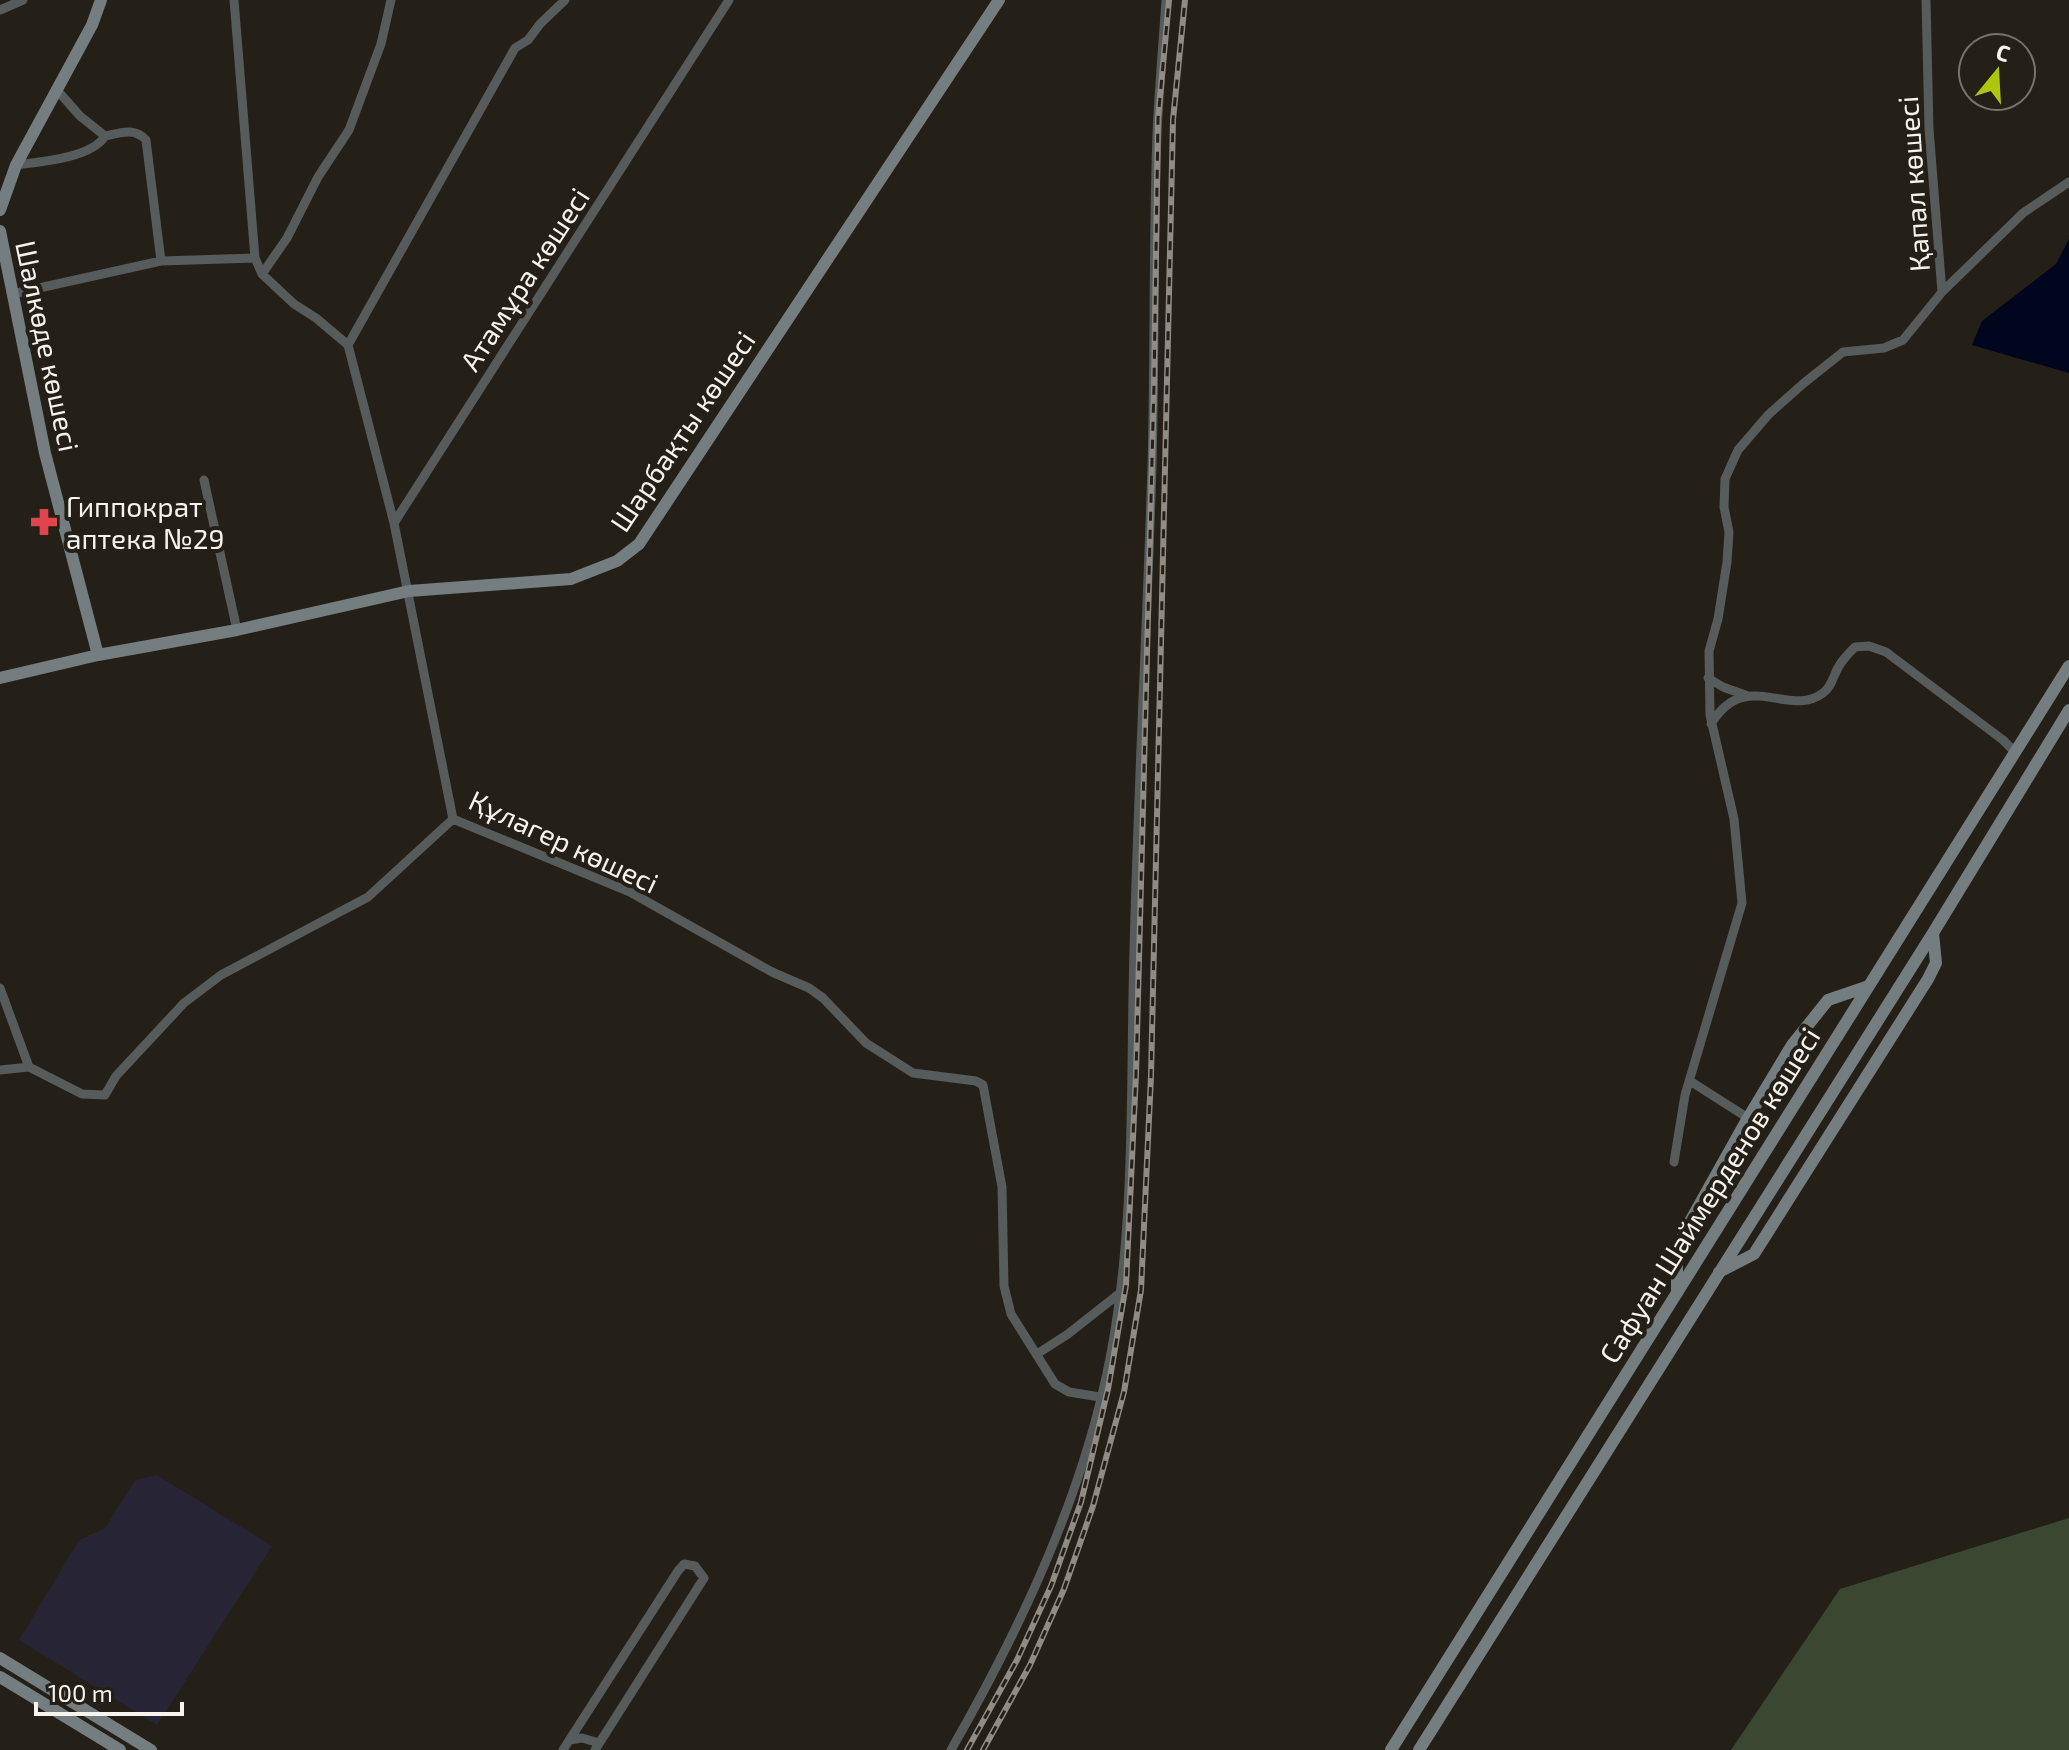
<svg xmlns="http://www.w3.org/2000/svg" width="2069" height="1750" viewBox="0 0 2069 1750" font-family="'Exo 2',sans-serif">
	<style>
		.education { fill: #272535 }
		.green { fill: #3b4831 }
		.water { fill: #00061d }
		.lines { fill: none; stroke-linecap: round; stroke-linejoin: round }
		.street { stroke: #565b5c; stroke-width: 9 }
		.secondary { stroke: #747d7f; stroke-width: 12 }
		.rail-casing { stroke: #908c85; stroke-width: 6 }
		.rail { stroke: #241f17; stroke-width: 3; stroke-dasharray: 9; stroke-linecap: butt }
		.labels { text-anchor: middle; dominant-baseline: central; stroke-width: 8; stroke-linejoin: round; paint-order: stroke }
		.street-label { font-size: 28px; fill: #f7f4ee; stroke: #241f17 }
		.poi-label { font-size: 28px; fill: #f7f4ee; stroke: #241f17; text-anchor: start }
	</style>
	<rect width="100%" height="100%" fill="#241f17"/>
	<path class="education" d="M157,1475L272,1546L157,1725L19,1640L79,1540L105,1528L135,1480Z"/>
	<path class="green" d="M2069,1518V1750H1731L1840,1589Z"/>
	<path class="water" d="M2069,239V373L1972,345L1982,321L2056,264Z"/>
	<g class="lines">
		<path class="street" d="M234,0L255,258
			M729,0L394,523L453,819L630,892L772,972L809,988L823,998L866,1043L913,1073L976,1081L983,1085L1002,1187L1004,1286L1011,1314L1055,1384L1069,1392L1100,1397
			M1926,0L1929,129L1942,292
			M0,10L23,0
			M57,90L80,116L105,136C121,133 134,127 146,140L161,261
			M16,165C40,162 92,158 105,136
			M262,274L294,304L316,318L348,345
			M12,294L161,261L255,258L262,274L287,238L318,177L349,130L381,44L391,0
			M204,480L237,630
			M394,523L348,345L515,48L528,40L540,24L565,0
			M1708,678L1723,687L1748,696
			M1711,724C1745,667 1789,719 1823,693C1831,688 1834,674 1839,666C1843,659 1849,653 1855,647L1869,646L1886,652L2003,740L2015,752
			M0,988L29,1067L0,1070
			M29,1067L82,1094L105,1095L116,1076L184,1003L221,975L368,897L453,819
			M1690,1081L1748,1118
			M1674,1162L1685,1095L1742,903L1734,819L1710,715L1709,651L1718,619L1727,562L1729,532L1724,507L1725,479L1738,450L1769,414L1804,383L1843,352L1884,348L1903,340L1942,292L2023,213L2069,182
			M1037,1354L1068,1334L1120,1293
			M570,1740L582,1738L599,1743
			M563,1750L678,1571L684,1564L695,1566L704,1578L595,1750
			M951,1750C1021,1628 1085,1492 1111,1353C1136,1221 1130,1084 1134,950C1138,789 1147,627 1152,466C1155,356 1153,245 1157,134C1159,89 1163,45 1166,0"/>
		<path class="secondary" d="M0,210L16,165L92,25L101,0
			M0,231L45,453L98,655
			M0,678L98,655L237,630L409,591L571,579L617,561L639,544L999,0
			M1719,1272L1754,1254L1928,979L1936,963L1933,933
			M1677,1290V1251L1687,1227L1748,1118L1792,1045L1828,1000L1869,986
			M0,1658L151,1750
			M0,1677L120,1750
			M1391,1750L2069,666
			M1419,1750L1933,933L2069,710"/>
		<g class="rail-casing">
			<path id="rail" d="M967,1750L1017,1660L1051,1586L1081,1502L1108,1389L1126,1285L1136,1074L1154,385L1158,119L1169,0
				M983,1750L1030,1665L1064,1589L1093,1506L1124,1392L1141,1290L1151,1076L1173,120L1185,0"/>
		</g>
		<use href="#rail" class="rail"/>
	</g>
	<defs>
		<g id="pharmacy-bare" transform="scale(2.16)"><path d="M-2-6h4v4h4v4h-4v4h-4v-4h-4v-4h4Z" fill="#e0444e" stroke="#241f17" stroke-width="2.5" paint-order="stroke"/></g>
	</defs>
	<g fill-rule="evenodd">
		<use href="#pharmacy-bare" x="44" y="522"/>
	</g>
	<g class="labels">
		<g class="street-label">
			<text transform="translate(1913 184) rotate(-94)">Қапал көшесі</text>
			<text transform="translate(524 279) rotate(-57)">Атамұра көшесі</text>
			<text transform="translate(48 346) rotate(78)">Шалкөде көшесі</text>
			<text transform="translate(682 431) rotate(-56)">Шарбақты көшесі</text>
			<text transform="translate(564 841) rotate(25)">Құлагер көшесі</text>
			<text transform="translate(1709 1195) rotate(-58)">Сафуан Шаймерденов көшесі</text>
		</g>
		<g class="poi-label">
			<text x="66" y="506">Гиппократ<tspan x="66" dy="32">аптека №29</tspan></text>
		</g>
	</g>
	<g transform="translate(1997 72) rotate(18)"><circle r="38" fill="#241f17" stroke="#78746d" stroke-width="2"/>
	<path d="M0-6L14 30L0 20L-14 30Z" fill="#adc60e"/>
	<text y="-12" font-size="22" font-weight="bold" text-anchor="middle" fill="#f7f4ee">С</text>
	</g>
	<path d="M36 1702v12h146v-12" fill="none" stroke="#f7f4ee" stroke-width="4"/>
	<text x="48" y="1702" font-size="24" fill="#f7f4ee" stroke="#241f17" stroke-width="6" paint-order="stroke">100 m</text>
</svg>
